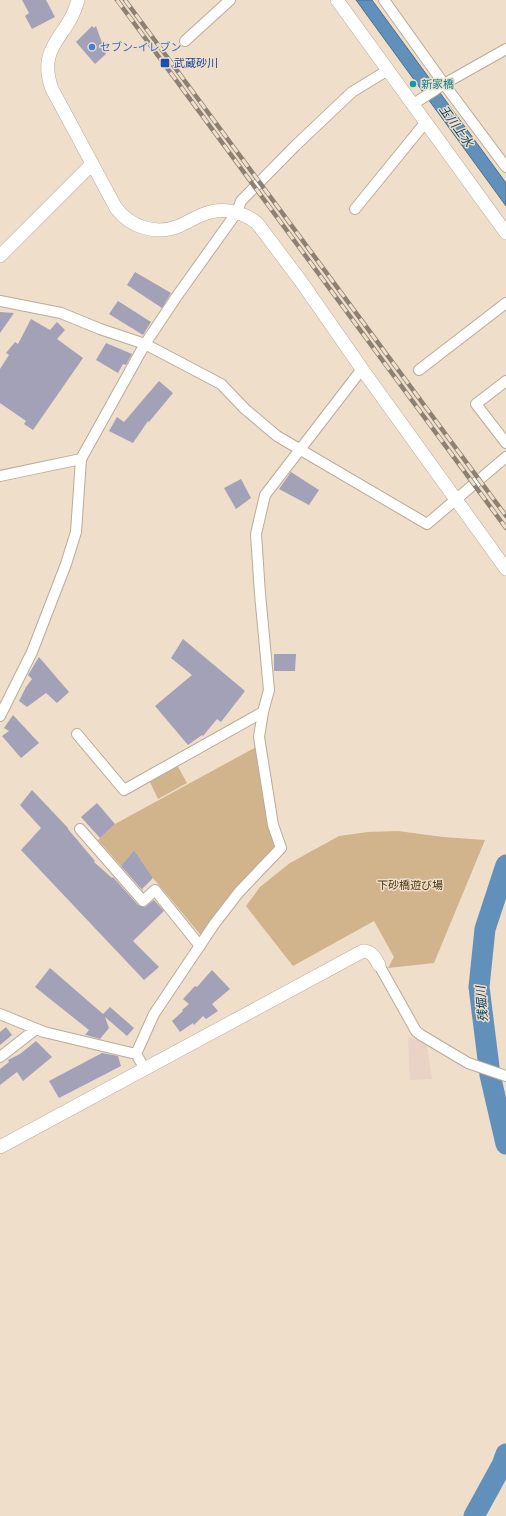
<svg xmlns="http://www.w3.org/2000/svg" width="506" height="1516" viewBox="0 0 506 1516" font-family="'Fira Sans','Noto Sans JP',sans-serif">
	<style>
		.industrial { fill: #e9d2c6 }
		.green { fill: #d1b38c }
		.water { fill: #6191ba; stroke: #4e6e88 }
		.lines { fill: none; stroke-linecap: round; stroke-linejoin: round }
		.river { stroke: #6191ba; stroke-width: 21 }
		.building { fill: #a2a1b8 }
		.minor-casing { stroke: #bbab97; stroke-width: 12 }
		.tertiary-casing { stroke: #bbab97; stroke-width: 14 }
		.minor { stroke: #fff; stroke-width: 10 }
		.tertiary { stroke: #fff; stroke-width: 13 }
		.rail-casing { stroke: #8d8173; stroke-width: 4.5 }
		.rail { stroke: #efdeca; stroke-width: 3; stroke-dasharray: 9; stroke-linecap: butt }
		.shop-dot { fill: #3f7fe0; stroke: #efdeca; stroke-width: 1.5 }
		.transit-dot { fill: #1a4fb4; stroke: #efdeca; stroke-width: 1.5 }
		.culture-dot { fill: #0f9aa8; stroke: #efdeca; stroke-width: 1.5 }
		.labels { text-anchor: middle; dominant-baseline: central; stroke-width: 3; stroke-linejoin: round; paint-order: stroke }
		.shop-label { font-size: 11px; fill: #366cbe; stroke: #efdeca; text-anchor: start }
		.transit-label { font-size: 11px; fill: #164399; stroke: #efdeca; text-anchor: start }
		.culture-label { font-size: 11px; fill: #0d838f; stroke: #efdeca; text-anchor: start }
		.park-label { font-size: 11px; fill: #543910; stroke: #efdeca }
		.water-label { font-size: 12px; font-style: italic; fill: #003c64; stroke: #efdeca }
	</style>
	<rect width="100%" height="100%" fill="#efdeca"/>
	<path class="industrial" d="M417,1037L427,1045L432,1079L410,1080L408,1038Z"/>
	<path class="green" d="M258,746L278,846L204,939L153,878L134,850L121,866L98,840L115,824Z
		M177,765L187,783L158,799L149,780Z
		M398,831L443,837L485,840L434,963L388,968L394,957L374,921L293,966L246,906L260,887L290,863L339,836L368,832Z"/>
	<path class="water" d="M356,0H372L506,183V206Z"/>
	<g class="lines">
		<path class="river" d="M506,865L485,929L479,987L490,1075L506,1144
			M474,1516L502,1465L506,1454"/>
	</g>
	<path class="building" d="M22,0H46L55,17L32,29L25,16L29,13Z
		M92,26L94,28L96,26L106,54L95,64L76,42Z
		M135,272L171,293L162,308L127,285Z
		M118,301L151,322L143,335L109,314Z
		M0,312L14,313L0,333Z
		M31,319L50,330L57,322L65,330L57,339L83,358L33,430L24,424L26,421L0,403V369L9,355L6,353L15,342L18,344Z
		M106,343L132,354L126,365L123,364L118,373L96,360Z
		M159,381L173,393L149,422L148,421L133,443L109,431L117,417L124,422Z
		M291,472L319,490L309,505L279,489Z
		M241,479L251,498L236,509L224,488Z
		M183,639L245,691L221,722L217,719L203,736L202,735L188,745L155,706L192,675L171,658Z
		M274,654H296L295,671H274Z
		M39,657L69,692L57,703L46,693L27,707L19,701L26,687L32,679L28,675Z
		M13,715L39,743L21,758L2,736L9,731L4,728Z
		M32,790L68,828V829L95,861L94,862L112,878L113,877L138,905L145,907L154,900L164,911L133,941L159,967L144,980L21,850L41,828L20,805Z
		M97,803L115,824L100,838L81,817Z
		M134,850L153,878L142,889L144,892L121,866Z
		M50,968L103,1014L110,1007L134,1028L127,1036L105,1017L109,1028L100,1039L86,1035H85L89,1030L35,987Z
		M212,970L230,989L212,1004L218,1011L206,1019L203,1016L194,1025L193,1023L180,1032L172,1021L183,1011L182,1010L189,1004L183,999L195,986L197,987Z
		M6,1027L12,1035L0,1045V1032Z
		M36,1041L52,1057L23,1081L17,1072L0,1085V1069L9,1062L8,1060L20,1054Z
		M102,1053L118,1056L121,1066L59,1098L49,1081Z"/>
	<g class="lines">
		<g class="minor-casing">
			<path id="minor" d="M384,0L444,84L506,167
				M185,41L230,0
				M412,105L444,84L506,49
				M355,209L425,123
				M0,301L61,313L100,329L145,344L221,384L245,409L277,436L427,524L506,457
				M419,370L506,303
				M506,381L476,404L506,443
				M0,476L81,459
				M0,716L32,652L66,564L76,532L81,459L145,344L177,296L237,212L241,201L295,146L352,92L388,70
				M77,734L124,790L263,712
				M80,829L143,901L155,890L200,946
				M379,965L416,1031L421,1035L468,1063L506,1076
				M0,1014L44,1032L136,1054
				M0,1057L36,1029
				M145,1069L136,1054L154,1014L215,923L239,892L281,848L273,825L259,737L263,712L269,690L260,594L256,534L265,495L362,369"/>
		</g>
		<g class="tertiary-casing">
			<path id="tertiary" d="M78,0C69,37 36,45 52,89L116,208C131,228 157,235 179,226C188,222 196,217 204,214C222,207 242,211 257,223L300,280L362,369L506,569
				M337,0L506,233
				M0,256L92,164
				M0,1147L363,951C372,951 375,958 379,965"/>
		</g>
		<use href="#minor" class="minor"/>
		<use href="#tertiary" class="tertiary"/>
		<g class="rail-casing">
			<path id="rail" d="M117,0L506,528
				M125,0L506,516"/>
		</g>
		<use href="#rail" class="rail"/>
	</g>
	<circle class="shop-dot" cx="92" cy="47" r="4"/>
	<rect class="transit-dot" x="160" y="58" width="10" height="10" rx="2"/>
	<circle class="culture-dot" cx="413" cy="84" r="4"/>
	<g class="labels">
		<g class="shop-label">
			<text x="100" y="47">セブン-イレブン</text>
		</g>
		<g class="transit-label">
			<text x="174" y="63">武蔵砂川</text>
		</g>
		<g class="culture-label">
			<text x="421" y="84">新家橋</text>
		</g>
		<g class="park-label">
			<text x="410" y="885">下砂橋遊び場</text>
		</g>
		<g class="water-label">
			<text transform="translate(456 126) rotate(54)">玉川上水</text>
			<text transform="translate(482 1004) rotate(-95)">残堀川</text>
		</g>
	</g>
</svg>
